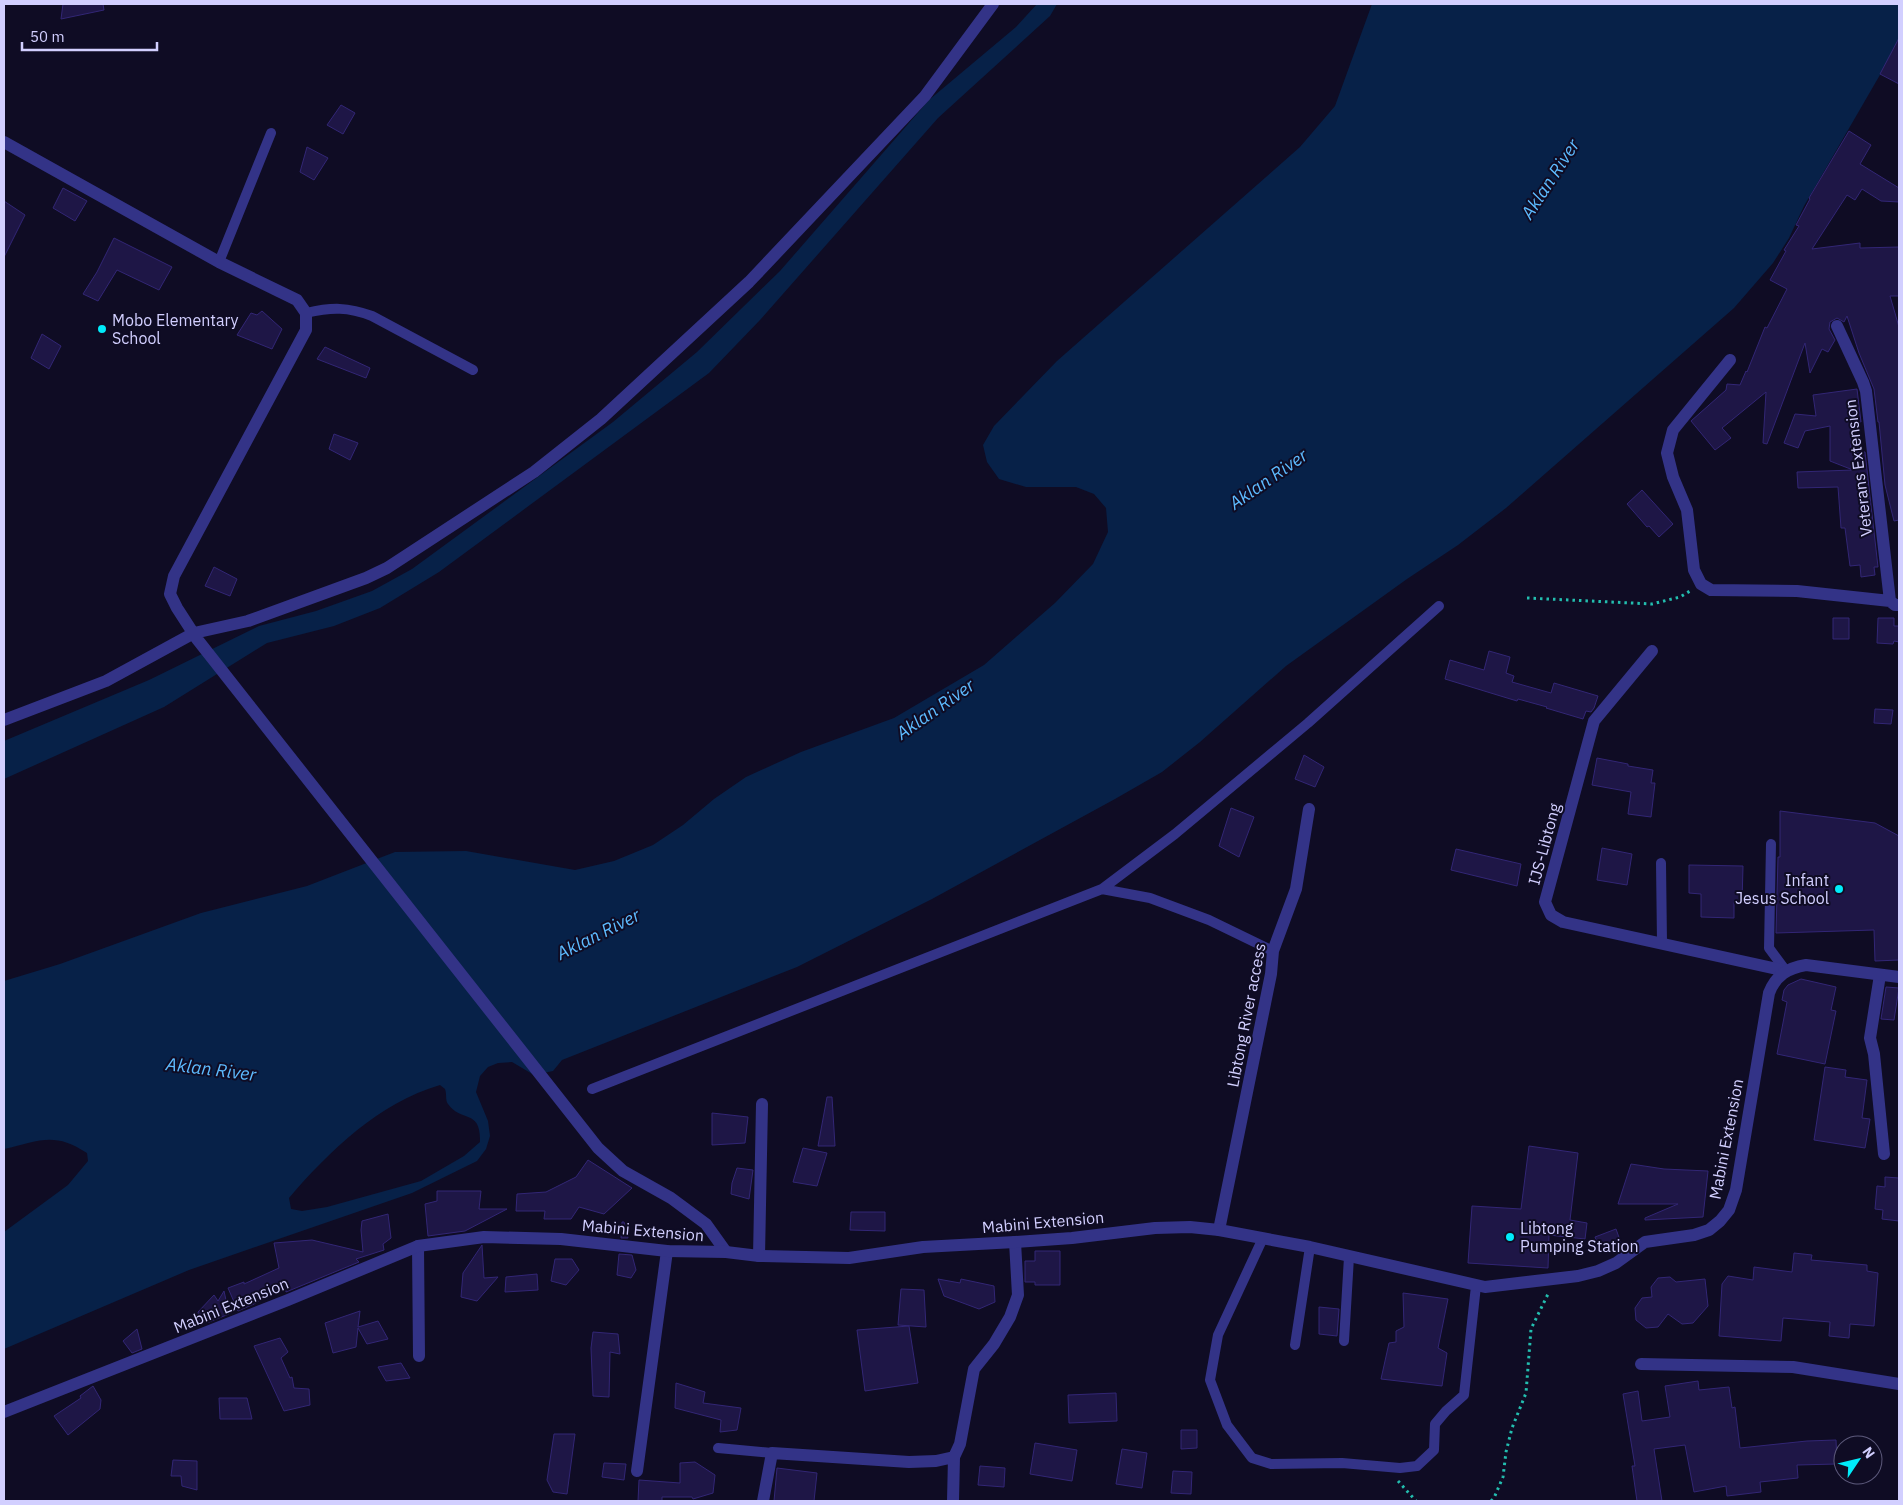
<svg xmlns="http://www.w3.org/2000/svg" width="1903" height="1505" viewBox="0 0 1903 1505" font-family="'IBM Plex Sans',sans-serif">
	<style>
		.water { fill: #072148; fill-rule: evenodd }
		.building { fill: #1e1646; stroke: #322675 }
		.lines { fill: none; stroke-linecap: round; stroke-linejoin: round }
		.path { stroke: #23beaf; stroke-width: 3; stroke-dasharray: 2.5 4; stroke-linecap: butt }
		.service { stroke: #333387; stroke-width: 10 }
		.minor { stroke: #333387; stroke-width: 12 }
		.tertiary { stroke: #333387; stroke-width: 12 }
		.poi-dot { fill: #00ebfa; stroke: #0f0c24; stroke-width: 2 }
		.labels { text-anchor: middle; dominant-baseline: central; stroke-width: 4; stroke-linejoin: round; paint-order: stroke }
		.poi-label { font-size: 16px; fill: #d2cfff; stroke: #0f0c24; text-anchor: start }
		.street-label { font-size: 16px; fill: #d2cfff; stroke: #0f0c24 }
		.water-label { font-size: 18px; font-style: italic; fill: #5dbbff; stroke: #0f0c24 }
	</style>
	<rect width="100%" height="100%" fill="#0f0c24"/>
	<path class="water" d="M1037,4H1057L1050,16L938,118L760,320L709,373L439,572L380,608L334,626L267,643L164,707L4,779V741L149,680L259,626L316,611L372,591L412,569L613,422L697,352L780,271L929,100L1016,27Z
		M1372,4H1899V42L1804,206L1789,238L1773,263L1734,308L1506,508L1458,545L1407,579L1286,666L1200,742L1162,772L1115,799L932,899L797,967L562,1060L553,1071L534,1075L512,1062L498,1063L488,1067L480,1076L476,1092L488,1121L490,1136L486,1149L477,1161L412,1193L189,1270L4,1349V1232L68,1185L88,1161L87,1153C54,1131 39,1141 4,1149V981L60,964L201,913L307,886L395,852L466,851L575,870L614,861L653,845L683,825L714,799L746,777L801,752L894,718L984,665L1055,603L1093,564L1108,532L1106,508L1094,494L1076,487H1026L999,479L987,462L983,445L994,426L1057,361L1300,147L1335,106ZM440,1085L445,1089C447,1094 445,1100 448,1104C461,1123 481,1108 480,1142L464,1156L421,1181L327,1207L302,1211L291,1209L289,1198C330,1150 379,1103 440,1085Z"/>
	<path class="building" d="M63,4H103L104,10L61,19Z
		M1899,38V84L1880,74Z
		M341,105L355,113L343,134L327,125Z
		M1849,131L1871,145L1860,164L1899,188V202L1881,201L1862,189L1855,200L1847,195L1812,249L1860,243V248L1899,247V296H1890L1899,327V520L1894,521L1885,485L1879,422H1878L1874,389L1859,353L1847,316L1844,322L1837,318L1830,322L1829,329L1835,340L1828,352L1822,349L1810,373L1805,343L1767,444L1763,443L1766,392L1722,428L1731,438L1715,450L1691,421L1726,390L1727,384L1740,385L1746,371L1747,372L1765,327L1767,328L1787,289L1770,280L1786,251L1784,250L1799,226L1796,225L1810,199L1809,198Z
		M307,147L328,158L314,180L300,172Z
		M63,188L87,201L75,221L53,208Z
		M4,201L25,215L4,257Z
		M114,238L172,267L159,290L117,270L98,301L83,294L97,272Z
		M262,311L282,329L272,349L237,335L251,313L257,315Z
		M42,334L61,346L49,369L31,358Z
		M325,347L370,368L366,378L317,359Z
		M1857,389L1861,422L1851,423V452H1865L1878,567H1874L1875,575L1861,577L1860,565L1850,566L1845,528H1841L1838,487L1798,488L1797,472L1853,470L1830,461V426L1805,431L1798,448L1784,443L1795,414L1816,416L1813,395Z
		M334,434L358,443L350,460L329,449Z
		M1642,490L1673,524L1659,537L1649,526L1647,527L1627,504Z
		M214,567L237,579L230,596L205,586Z
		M1833,618H1849V639H1833Z
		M1878,618H1894V626H1899V642L1894,641L1893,644L1877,643Z
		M1489,651L1510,657L1506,673L1514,676L1512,682L1551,693L1554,683L1598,696L1594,708L1591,712L1586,711L1583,719L1546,708L1547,707L1518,699L1517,701L1445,679L1450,660L1484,670Z
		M1875,709L1893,710L1891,724L1874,723Z
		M1304,755L1324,767L1315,787L1295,779Z
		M1597,758L1628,764V766L1653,770L1651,783H1655L1651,817L1628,814L1631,792L1592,785Z
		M1231,808L1254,817L1239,857L1219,846Z
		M1780,811L1875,823L1899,836V960L1875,961L1874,930L1776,933L1778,857H1780Z
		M1602,848L1632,854L1627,885L1597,880Z
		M1456,849L1521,864L1517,886L1451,870Z
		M1689,865L1743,866L1742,902L1734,900V918L1701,917V894L1689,893Z
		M1801,979L1836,987L1831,1010L1836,1011L1825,1064L1777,1054L1787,1002L1782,1000L1784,990L1788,985Z
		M1886,987L1899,988L1894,1020L1881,1019Z
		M1825,1067L1846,1070L1845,1077L1867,1080L1862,1118L1870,1119L1865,1148L1814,1140Z
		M827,1097H832L835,1146H818Z
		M712,1113L748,1117L745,1143L712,1145Z
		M1529,1146L1578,1153L1570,1220L1587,1223L1585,1239L1549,1235L1548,1268L1468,1263L1472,1206L1521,1209Z
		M803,1148L827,1153L817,1186L793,1182Z
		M588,1160L632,1188L604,1214L579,1207L571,1219H544L545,1211H516L517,1194L546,1192L576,1177Z
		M1631,1164L1664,1169L1708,1171L1703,1217L1645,1220V1218L1678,1204H1618Z
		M737,1168L753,1170L749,1199L731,1194L732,1183Z
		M1885,1177L1899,1178V1221L1882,1219L1883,1210L1875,1209L1877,1186L1885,1187Z
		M437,1191H481L479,1209H507L465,1231L428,1236L425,1204L437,1201Z
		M851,1212H885V1231L850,1230Z
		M388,1214L391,1238L383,1244L384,1250L356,1259L359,1262L286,1292L284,1285L254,1304L238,1311L228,1288L244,1282V1284L279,1268L274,1243L312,1240L363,1252L361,1230L362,1221Z
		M622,1222H624L628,1238H621Z
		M1616,1229L1621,1243L1600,1251L1595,1237Z
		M482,1245L484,1278L498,1277L477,1301L461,1297L463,1273Z
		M1035,1251H1060V1285H1035V1282H1025V1261H1035Z
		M1794,1253L1812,1255L1811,1260L1867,1265V1271L1878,1273L1874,1326L1850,1324L1849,1338L1829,1336L1830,1322L1783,1318L1781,1341L1719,1336L1722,1284L1728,1276L1753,1280L1754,1267L1792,1272Z
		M619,1254L632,1255L636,1270L631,1278L617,1275Z
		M555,1259H572L579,1270L566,1285L551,1281Z
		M537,1274L538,1290L505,1292L506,1277Z
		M1670,1277L1676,1282L1705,1279L1708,1306L1693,1323L1682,1324L1668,1314L1658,1327L1646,1328L1636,1320L1635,1308L1642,1298L1652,1297L1651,1287L1658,1278Z
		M938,1279L960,1283L961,1279L994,1286L995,1302L979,1309L944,1296Z
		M901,1289L924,1290L926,1327L898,1325Z
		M224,1291L229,1314L209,1322H200L198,1312L214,1295L218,1301Z
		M1403,1293L1448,1299L1438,1348L1447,1353L1442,1386L1381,1379L1389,1343L1396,1342V1331L1404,1327Z
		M1319,1307L1339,1309L1337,1336L1319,1334Z
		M360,1311L358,1327L378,1321L388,1339L367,1344L358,1328L356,1347L333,1353L325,1323Z
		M909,1326L918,1383L865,1391L857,1330Z
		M137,1329L142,1349L132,1353L123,1341Z
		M593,1332L618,1334L620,1354L610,1352L609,1397L593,1396L591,1348Z
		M280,1338L288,1352L281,1358L290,1378L292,1377L294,1388L309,1389L310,1405L284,1411L254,1346Z
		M401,1363L410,1378L386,1381L378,1367Z
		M1698,1381L1699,1390L1729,1387L1732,1408L1735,1407L1740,1448L1807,1441L1836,1440L1837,1464L1797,1465L1798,1478L1760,1482L1761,1492L1727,1496L1726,1486L1694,1492L1685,1445L1654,1449L1662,1501H1637L1632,1466H1635L1623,1394L1638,1391L1642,1421L1670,1417L1665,1386Z
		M676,1383L705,1392L703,1403L741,1408L737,1430L720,1432L721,1420L675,1408Z
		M93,1386L101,1400L100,1409L68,1435L54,1416L81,1398L80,1396Z
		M1116,1393L1117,1421L1069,1423L1068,1395Z
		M219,1398H247L252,1419H220Z
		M1181,1430H1197V1448L1181,1449Z
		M554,1434H575L567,1494L553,1492L547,1480Z
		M1035,1443L1077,1450L1072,1481L1030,1474Z
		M1122,1449L1147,1453L1142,1488L1116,1484Z
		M173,1460L197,1461V1490L182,1486L181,1476H171Z
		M695,1462L715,1475L713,1493L693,1499L692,1497H662V1501H638L639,1480L680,1483V1463Z
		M604,1463L626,1464L624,1480L602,1477Z
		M980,1466L1005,1468L1004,1487L978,1485Z
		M777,1468L817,1473L814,1501H774Z
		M1173,1471L1192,1472L1191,1494L1171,1493Z"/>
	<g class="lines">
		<path class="path" d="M1527,598L1652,604L1680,597L1690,591
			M1398,1481L1416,1501
			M1491,1501L1494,1498L1503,1477L1506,1452L1512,1428L1526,1393L1531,1329L1548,1294"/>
		<path class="service" d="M219,262L271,133
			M306,313C332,307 348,307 372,316L473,370
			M1771,844L1769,948L1786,971
			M1661,863L1662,943
			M1102,889L1150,898L1209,920L1273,951
			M592,1089L1102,889L1175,834L1308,723L1439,606
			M1263,1238L1218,1335L1210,1380L1227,1425L1252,1458L1271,1464L1342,1463L1400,1468L1417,1466L1434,1450L1435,1424L1446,1411L1464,1395L1476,1286
			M1344,1341L1349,1257
			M1295,1345L1310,1247
			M718,1448L772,1453"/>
		<path class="minor" d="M4,142L219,262L297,300L306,313V330L174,576L170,594L177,608L197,639L598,1148L623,1171L671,1198L706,1224L726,1252
			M1837,326L1863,382L1866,391L1890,601L1895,605H1899
			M1730,360L1673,430L1667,453L1673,477L1687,510L1694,570L1701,584L1711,590L1797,591L1890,601
			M1652,651L1594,721L1545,902L1551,915L1563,922L1786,971
			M4,720L106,681L194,633L248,621L366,578L387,568L534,472L601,419L749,282L925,96L993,4
			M1880,975L1870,1038L1874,1054L1884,1154
			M1219,1230L1271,974L1273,951L1296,889L1309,809
			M418,1246L419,1356
			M759,1256L762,1104
			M1641,1364L1793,1367L1899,1384
			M637,1471L667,1251
			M763,1501L772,1453L909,1462L936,1461L954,1457L960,1444L974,1369L994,1344L1010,1317L1018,1295L1015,1242
			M953,1501L954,1457"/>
		<path class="tertiary" d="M4,1412L288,1300L418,1246L484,1237L561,1239L667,1251L726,1252L759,1256L849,1258L923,1247L1015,1242L1072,1238L1155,1228L1190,1227L1219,1230L1310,1247L1485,1287L1578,1276L1598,1271L1616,1263L1645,1242L1694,1235L1709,1230L1720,1221L1729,1210L1736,1190L1769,993C1776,975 1788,968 1806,965L1899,977"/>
	</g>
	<g class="poi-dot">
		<circle cx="102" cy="329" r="5"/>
		<circle cx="1839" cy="889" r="5"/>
		<circle cx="1510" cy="1237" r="5"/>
	</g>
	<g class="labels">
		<g class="poi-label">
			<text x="112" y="320">Mobo Elementary<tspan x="112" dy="18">School</tspan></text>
			<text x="1829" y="880" text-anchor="end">Infant<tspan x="1829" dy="18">Jesus School</tspan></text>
			<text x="1520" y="1228">Libtong<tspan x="1520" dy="18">Pumping Station</tspan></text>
		</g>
		<g class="street-label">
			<text transform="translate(1858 468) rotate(-97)">Veterans Extension</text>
			<text transform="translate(1544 844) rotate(-75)">IJS-Libtong</text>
			<text transform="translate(1246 1015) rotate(-79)">Libtong River access</text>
			<text transform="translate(1726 1139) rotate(-79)">Mabini Extension</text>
			<text transform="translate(1043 1222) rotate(-5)">Mabini Extension</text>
			<text transform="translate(643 1230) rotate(5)">Mabini Extension</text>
			<text transform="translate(231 1305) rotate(-22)">Mabini Extension</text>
		</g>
		<g class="water-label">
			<text transform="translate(1550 179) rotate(-57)">Aklan River</text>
			<text transform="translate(1268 479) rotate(-35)">Aklan River</text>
			<text transform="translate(935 709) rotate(-35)">Aklan River</text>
			<text transform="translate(598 934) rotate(-27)">Aklan River</text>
			<text transform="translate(211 1069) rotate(7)">Aklan River</text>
		</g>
	</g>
	<rect width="1903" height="1505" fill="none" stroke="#d2cfff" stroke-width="10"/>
	<g transform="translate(1858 1460) rotate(55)"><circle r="24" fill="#0f0c24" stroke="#5d5a7c"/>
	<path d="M0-4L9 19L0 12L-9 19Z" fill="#00ebfa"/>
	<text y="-8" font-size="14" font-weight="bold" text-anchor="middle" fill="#d2cfff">N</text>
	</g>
	<path d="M22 42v8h135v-8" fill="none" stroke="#d2cfff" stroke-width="2.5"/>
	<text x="30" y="42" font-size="15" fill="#d2cfff" stroke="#0f0c24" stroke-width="4" paint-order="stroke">50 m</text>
</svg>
